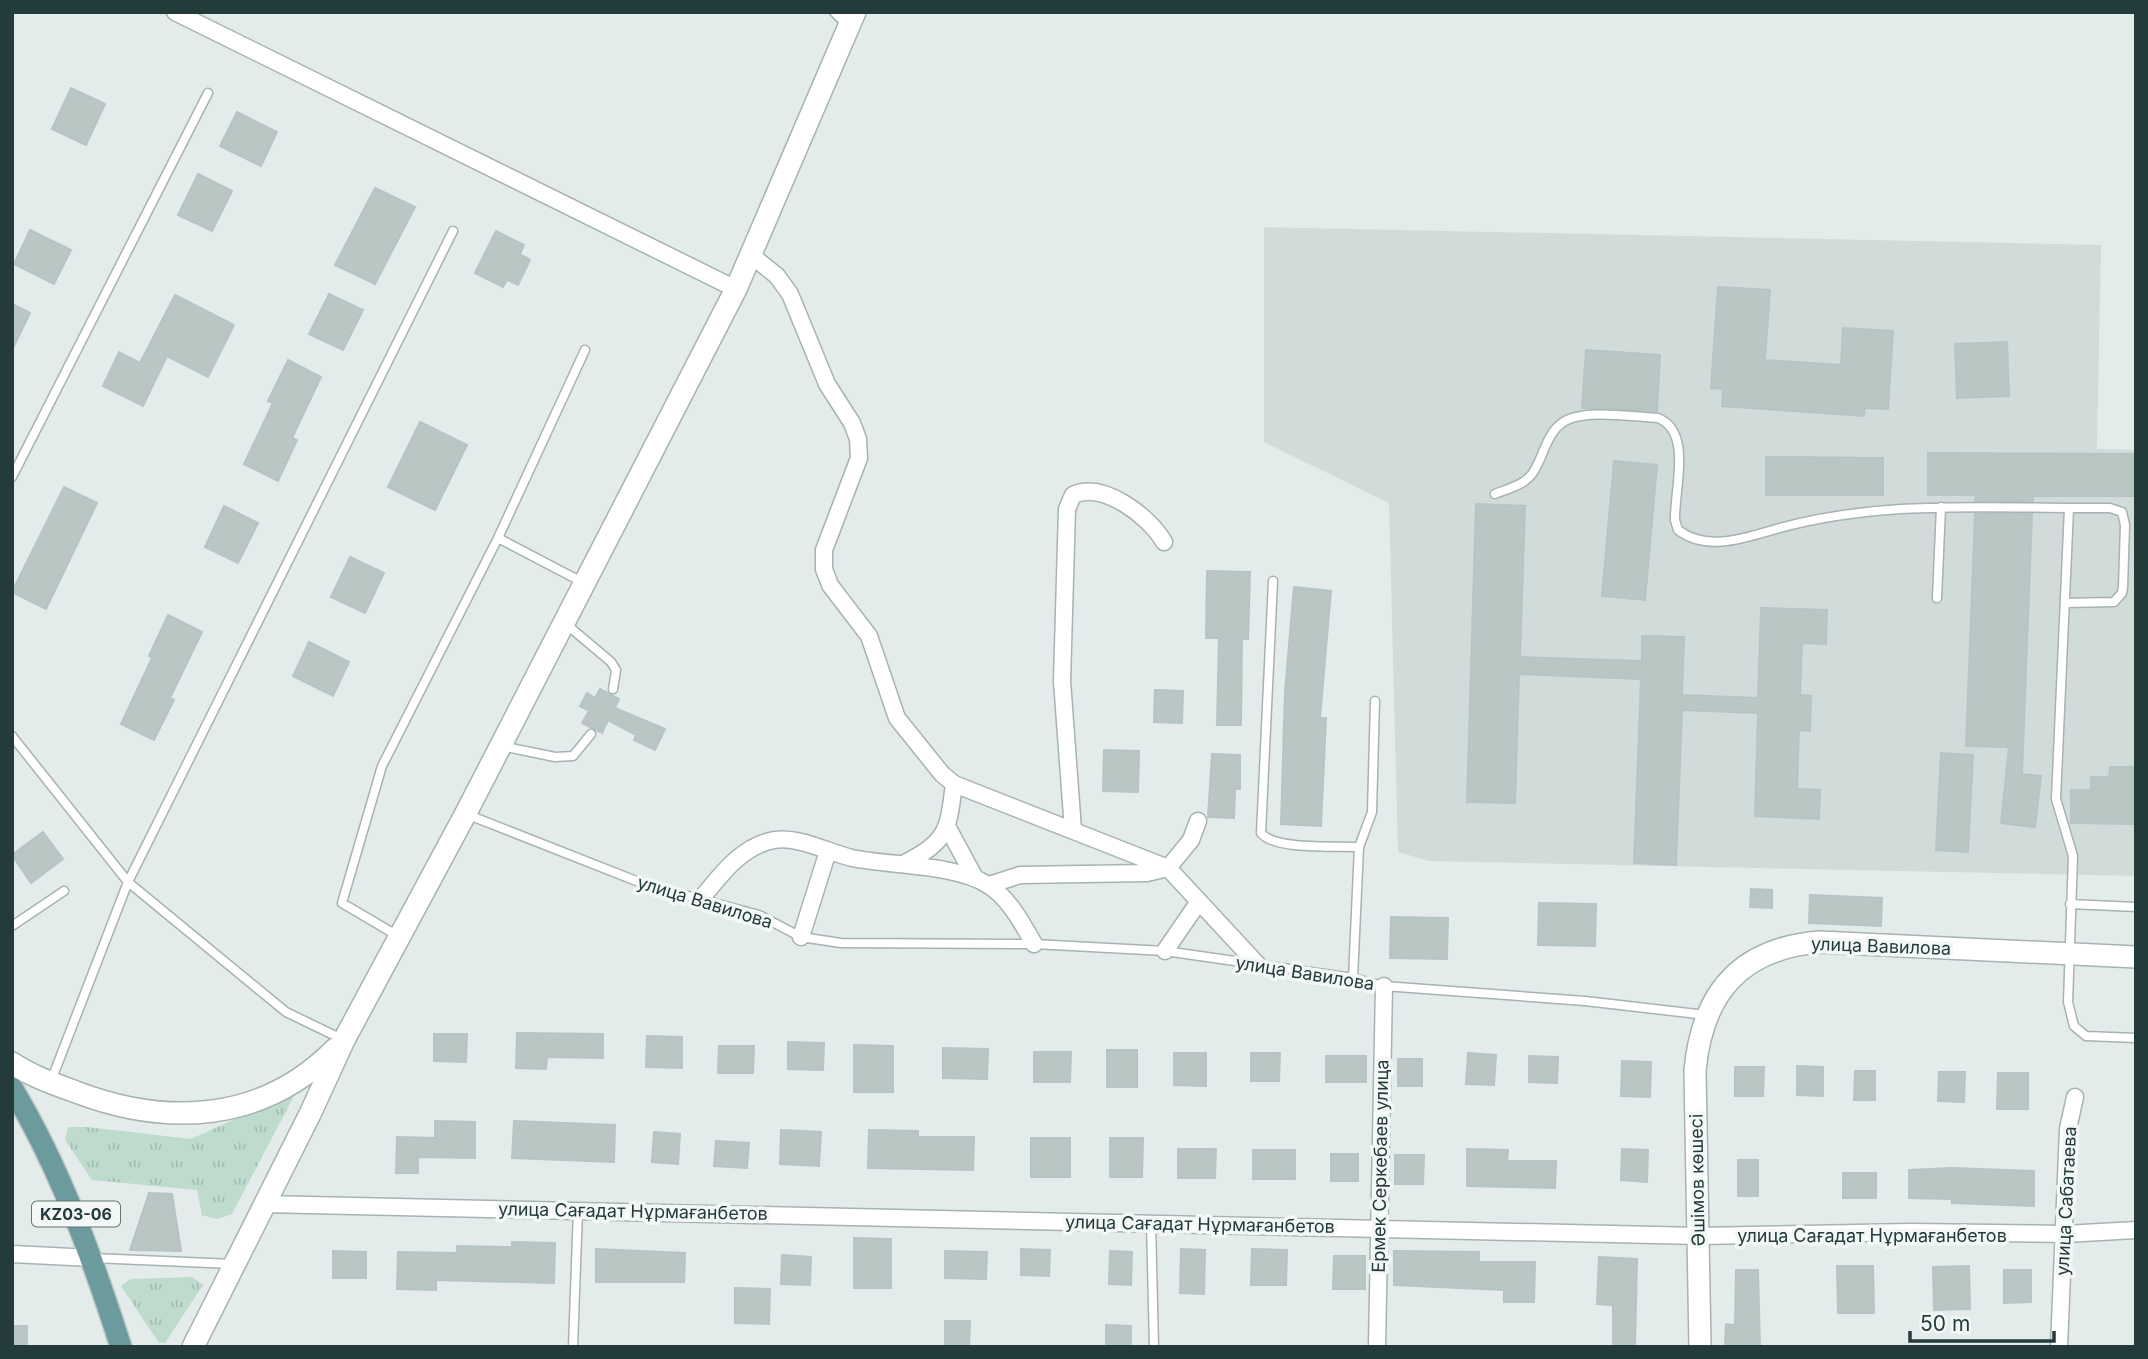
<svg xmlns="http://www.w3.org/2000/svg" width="2148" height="1359" viewBox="0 0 2148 1359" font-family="Inter,sans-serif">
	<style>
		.built { fill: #d1dbda }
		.grass { fill: url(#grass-tufts) }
		.building { fill: #b9c6c4; stroke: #b6c5c3; stroke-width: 2 }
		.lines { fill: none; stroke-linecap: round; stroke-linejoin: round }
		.service-casing { stroke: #a6b3b2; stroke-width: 11 }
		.minor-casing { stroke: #a6b3b2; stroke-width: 19 }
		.tertiary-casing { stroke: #a6b3b2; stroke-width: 24 }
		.primary-casing { stroke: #c2c8c8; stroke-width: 24 }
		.service { stroke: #fff; stroke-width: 8 }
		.minor { stroke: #fff; stroke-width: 16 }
		.tertiary { stroke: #fff; stroke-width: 21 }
		.primary { stroke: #6c9b9d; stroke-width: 21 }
		.labels { text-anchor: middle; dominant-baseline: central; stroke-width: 7; stroke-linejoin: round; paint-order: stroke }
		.shield { fill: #f3f8f7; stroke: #627473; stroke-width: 2 }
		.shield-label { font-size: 16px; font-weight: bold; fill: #243b3b }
		.street-label { font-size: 18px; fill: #243b3b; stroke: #f3f8f7 }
	</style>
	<defs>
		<pattern id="grass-tufts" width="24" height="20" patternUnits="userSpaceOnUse" patternTransform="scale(1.75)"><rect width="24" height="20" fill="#bedbce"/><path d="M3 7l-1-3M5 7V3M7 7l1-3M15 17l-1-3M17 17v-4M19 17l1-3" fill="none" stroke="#a3bdb2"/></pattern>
	</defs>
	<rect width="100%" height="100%" fill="#e3ecea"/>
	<path class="built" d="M1264,227L2101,245L2097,449L2136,450V876L1429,861L1398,852L1389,503L1264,442Z"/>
	<path class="grass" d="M290,1094L294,1096L232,1214L217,1219L202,1215L197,1190L92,1180L65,1140L68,1127H87L191,1139Z
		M192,1277L203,1285L165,1343H159L121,1286L131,1279Z"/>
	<path class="building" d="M71,88L105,104L86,145L52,129Z
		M237,112L277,132L261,166L220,146Z
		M198,174L232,191L212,231L178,215Z
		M375,188L415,207L375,284L335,265Z
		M30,230L71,250L54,284L14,264Z
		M496,231L524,245L520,254L530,260L518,285L507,280L503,287L475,273Z
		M1718,287L1770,290L1765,360L1841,365L1843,328L1893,331L1888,409L1865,408L1864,416L1722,406L1723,389L1711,388Z
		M329,294L363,310L343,350L309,334Z
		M175,295L234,325L208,377L167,356L143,406L103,386L119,352L140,363Z
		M12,304L30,313L12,350Z
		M2007,342L2009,396L1957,398L1955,344Z
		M1586,350L1660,355L1657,411L1582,408Z
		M288,360L321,377L292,438L297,440L278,481L244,464L273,403L268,401Z
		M420,422L467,445L435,510L388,487Z
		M1928,453L2136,454V496H2033V501H1975L1976,495H1928Z
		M1766,457L1883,458V495H1766Z
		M1614,461L1657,465L1645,600L1602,596Z
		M64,487L97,503L46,609L12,592Z
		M1476,504L1525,506L1520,657L1642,661V636L1684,637L1682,695L1758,698L1761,608L1827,610L1826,644L1802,643L1800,695L1811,696L1810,731L1799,730L1797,789L1820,790L1819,819L1755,816L1758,713L1682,710L1676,865L1634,863L1641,679L1519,674L1515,803L1467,802Z
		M224,506L258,523L238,563L205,547Z
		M1975,514H2032L2022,774L2041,776L2035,827L2001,823L2009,747L1966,746Z
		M350,557L384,573L365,613L331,597Z
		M1207,571L1250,572L1248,639H1242L1241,725H1217L1219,638H1206Z
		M1294,587L1331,591L1320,718H1326L1321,826L1281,824L1285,691Z
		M168,615L202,632L170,698L174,700L154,740L121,724L152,658L149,656Z
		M309,642L349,662L333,696L293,676Z
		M600,689L619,699L615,708L665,729L655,750L634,740L636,735L608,720L602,733L582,723L589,711L580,706L587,693L595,698Z
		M1155,690L1183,691L1182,723L1154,722Z
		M1104,750L1139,751L1138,792L1103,791Z
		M1941,753L1973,755L1968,852L1936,850Z
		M1212,754L1240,755V789H1235L1234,818L1208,817Z
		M2110,767H2136V824L2071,823V790H2091V777H2109Z
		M43,832L63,859L31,883L12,855Z
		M1751,889L1772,890V908L1750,907Z
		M1810,895L1882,898L1881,926L1809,923Z
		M1539,903L1596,904L1595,946L1538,945Z
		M1391,917L1448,918L1447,959L1390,958Z
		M517,1033L603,1034V1058L547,1057L546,1069L516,1068Z
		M434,1034H467L466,1062L434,1061Z
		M647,1036L682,1037V1068L646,1067Z
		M788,1042L824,1043L823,1070L788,1069Z
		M854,1045L893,1046V1092H854Z
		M719,1046H754L753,1073H718Z
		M943,1048L988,1049L987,1079L943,1078Z
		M1107,1050H1137V1087H1107Z
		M1034,1052H1071L1070,1082H1034Z
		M1174,1053H1206V1086L1174,1085Z
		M1251,1053H1280L1279,1081H1251Z
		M1468,1053L1496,1055L1494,1085L1466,1084Z
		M1326,1056H1366V1082H1326Z
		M1529,1056L1558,1057L1557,1083L1529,1082Z
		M1398,1059H1422V1086H1398Z
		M1622,1061L1651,1062L1650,1097L1621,1096Z
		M1797,1066L1823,1067V1096L1797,1095Z
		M1735,1067H1764L1763,1096H1735Z
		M1855,1071H1875V1100H1854Z
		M1939,1072H1965L1964,1102L1938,1101Z
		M1998,1073H2028V1109H1997Z
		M435,1121L475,1122V1158L418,1157V1173H396L397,1137L435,1138Z
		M514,1121L615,1125L614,1162L512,1158Z
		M781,1130L821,1132L819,1166L780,1164Z
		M869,1130L918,1131V1137H974L973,1170L868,1168Z
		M654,1132L680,1134L678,1164L652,1162Z
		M1031,1138H1070V1177H1031Z
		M1110,1138H1143L1142,1177H1110Z
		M716,1141L749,1143L747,1168L714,1166Z
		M1178,1149H1216L1215,1178H1178Z
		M1467,1149L1508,1150L1507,1161H1556L1555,1188L1467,1186Z
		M1622,1149L1648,1150L1647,1182L1621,1180Z
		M1253,1150H1295V1179H1253Z
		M1331,1154H1358V1181H1331Z
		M1395,1155H1424L1423,1184H1395Z
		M1738,1160H1758V1196H1738Z
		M1952,1168L2034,1171V1206L1952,1203V1199L1909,1198V1170Z
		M1843,1173H1876V1198H1843Z
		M149,1193L172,1194L181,1251L130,1250Z
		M854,1238L891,1239V1288H854Z
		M512,1242L555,1243L554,1283L436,1280V1290L397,1289L398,1252L457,1253V1246L512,1247Z
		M596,1249L685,1253L684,1282H596Z
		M1021,1249L1050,1250L1049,1276L1021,1275Z
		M1181,1249L1205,1250L1204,1294L1180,1293Z
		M1252,1249L1287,1250L1286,1285H1251Z
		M333,1251L366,1252V1278H333Z
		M945,1251L987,1252L986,1279L945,1278Z
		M1110,1251L1132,1252L1131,1285L1109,1284Z
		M1394,1251L1479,1252V1262H1535L1534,1302H1504V1290L1394,1285Z
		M782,1255L811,1257L810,1285L781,1284Z
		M1334,1256H1365V1289H1333Z
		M1599,1257L1637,1259L1635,1345H1613V1305L1597,1304Z
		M1837,1266H1873L1874,1313H1838Z
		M1969,1266L1970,1309L1934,1310L1933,1267Z
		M1736,1270H1758L1760,1347H1725L1726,1324L1735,1325Z
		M2004,1270H2031V1302L2004,1303Z
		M735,1288L770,1289L769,1324L735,1323Z
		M945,1321H970L969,1347H945Z
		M1106,1325L1131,1326V1347H1106Z
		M12,1326H27V1347H12Z"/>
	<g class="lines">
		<g class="service-casing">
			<path id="service" d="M834,12L847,25
				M12,477L208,93
				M1495,494C1507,489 1524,485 1532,474C1543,459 1546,434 1562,423C1582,408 1633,417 1658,418C1693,432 1674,490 1675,520L1678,530C1707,552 1745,538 1776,529C1872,502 1970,507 2069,508L2056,799L2073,856L2068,1002L2074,1026L2086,1036L2136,1038
				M498,538L582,582
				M1273,581L1261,833C1274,850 1336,846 1359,847
				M1937,598L1941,507
				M2065,603L2114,602L2122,593L2123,587L2125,525L2122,512L2110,508H2069
				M566,624L611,662L616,670L613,689
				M12,736L128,882L286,1012L344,1040
				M501,746L555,757L573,756L591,734
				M466,814L644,884L759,915L801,937L841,943L1034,944L1165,951L1353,978L1384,986L1585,1001L1706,1015
				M2070,904L2136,907
				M12,926L64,891
				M398,936L342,903L382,766L498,538L585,350
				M1353,978L1359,847L1372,812L1375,701
				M51,1081L128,882L453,231
				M1151,1222L1154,1347
				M93,1258L233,1264
				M573,1347L578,1210"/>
		</g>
		<g class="minor-casing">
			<path id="minor" d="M175,12L736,289
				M751,255L777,276L790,294L827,384L852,423L858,439L859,458L824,550V569L830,585L869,636L897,718L942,774L954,784L1168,868L1258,965
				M948,828L975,878
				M1073,830L1062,681L1067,509L1073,495C1103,481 1149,516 1164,542
				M903,864C948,841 948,831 954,784
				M989,885L1020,875L1147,873L1168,868L1191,840L1198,821
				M700,900C720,876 741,846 774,840C799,836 827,852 852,858C890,866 956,864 988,885C1009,898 1022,923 1034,944
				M801,937L828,851
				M1165,951L1198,903
				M264,1204L1699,1236L1910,1232L2065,1234L2136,1230
				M12,1254L92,1258
				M1377,1347L1384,986
				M2059,1347L2068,1129L2075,1097"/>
		</g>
		<g class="tertiary-casing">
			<path id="tertiary" d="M12,1063C31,1076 54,1084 76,1092C168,1127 263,1122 335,1049
				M193,1347L310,1114L344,1040L466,813L736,289L855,12
				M1700,1347L1695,1071C1702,993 1741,948 1820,942L2136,957"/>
		</g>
		<g class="primary-casing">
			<path id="primary" d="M12,1088C61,1170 92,1257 121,1347"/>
		</g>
		<use href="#service" class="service"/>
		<use href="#minor" class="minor"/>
		<use href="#tertiary" class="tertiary"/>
		<use href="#primary" class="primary"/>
	</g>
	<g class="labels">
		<rect class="shield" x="32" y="1201.5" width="88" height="25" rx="5"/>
		<g class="shield-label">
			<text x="76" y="1214">KZ03-06</text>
		</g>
		<g class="street-label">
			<text transform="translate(705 902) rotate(17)">улица Вавилова</text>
			<text transform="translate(1881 946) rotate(2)">улица Вавилова</text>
			<text transform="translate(1305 973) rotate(9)">улица Вавилова</text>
			<text transform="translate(1380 1166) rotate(-89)">Ермек Серкебаев улица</text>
			<text transform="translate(1697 1180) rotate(-91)">Әшімов көшесі</text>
			<text transform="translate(2066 1201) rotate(-87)">улица Сабатаева</text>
			<text transform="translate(633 1211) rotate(1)">улица Сағадат Нұрмағанбетов</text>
			<text transform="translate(1200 1224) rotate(1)">улица Сағадат Нұрмағанбетов</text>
			<text x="1872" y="1235">улица Сағадат Нұрмағанбетов</text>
		</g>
	</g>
	<rect width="2148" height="1359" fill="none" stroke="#243b3b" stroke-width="28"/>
	<path d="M1910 1331v10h144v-10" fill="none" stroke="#243b3b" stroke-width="3.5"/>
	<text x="1920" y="1331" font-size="21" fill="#243b3b" stroke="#f3f8f7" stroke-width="5" paint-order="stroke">50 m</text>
</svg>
